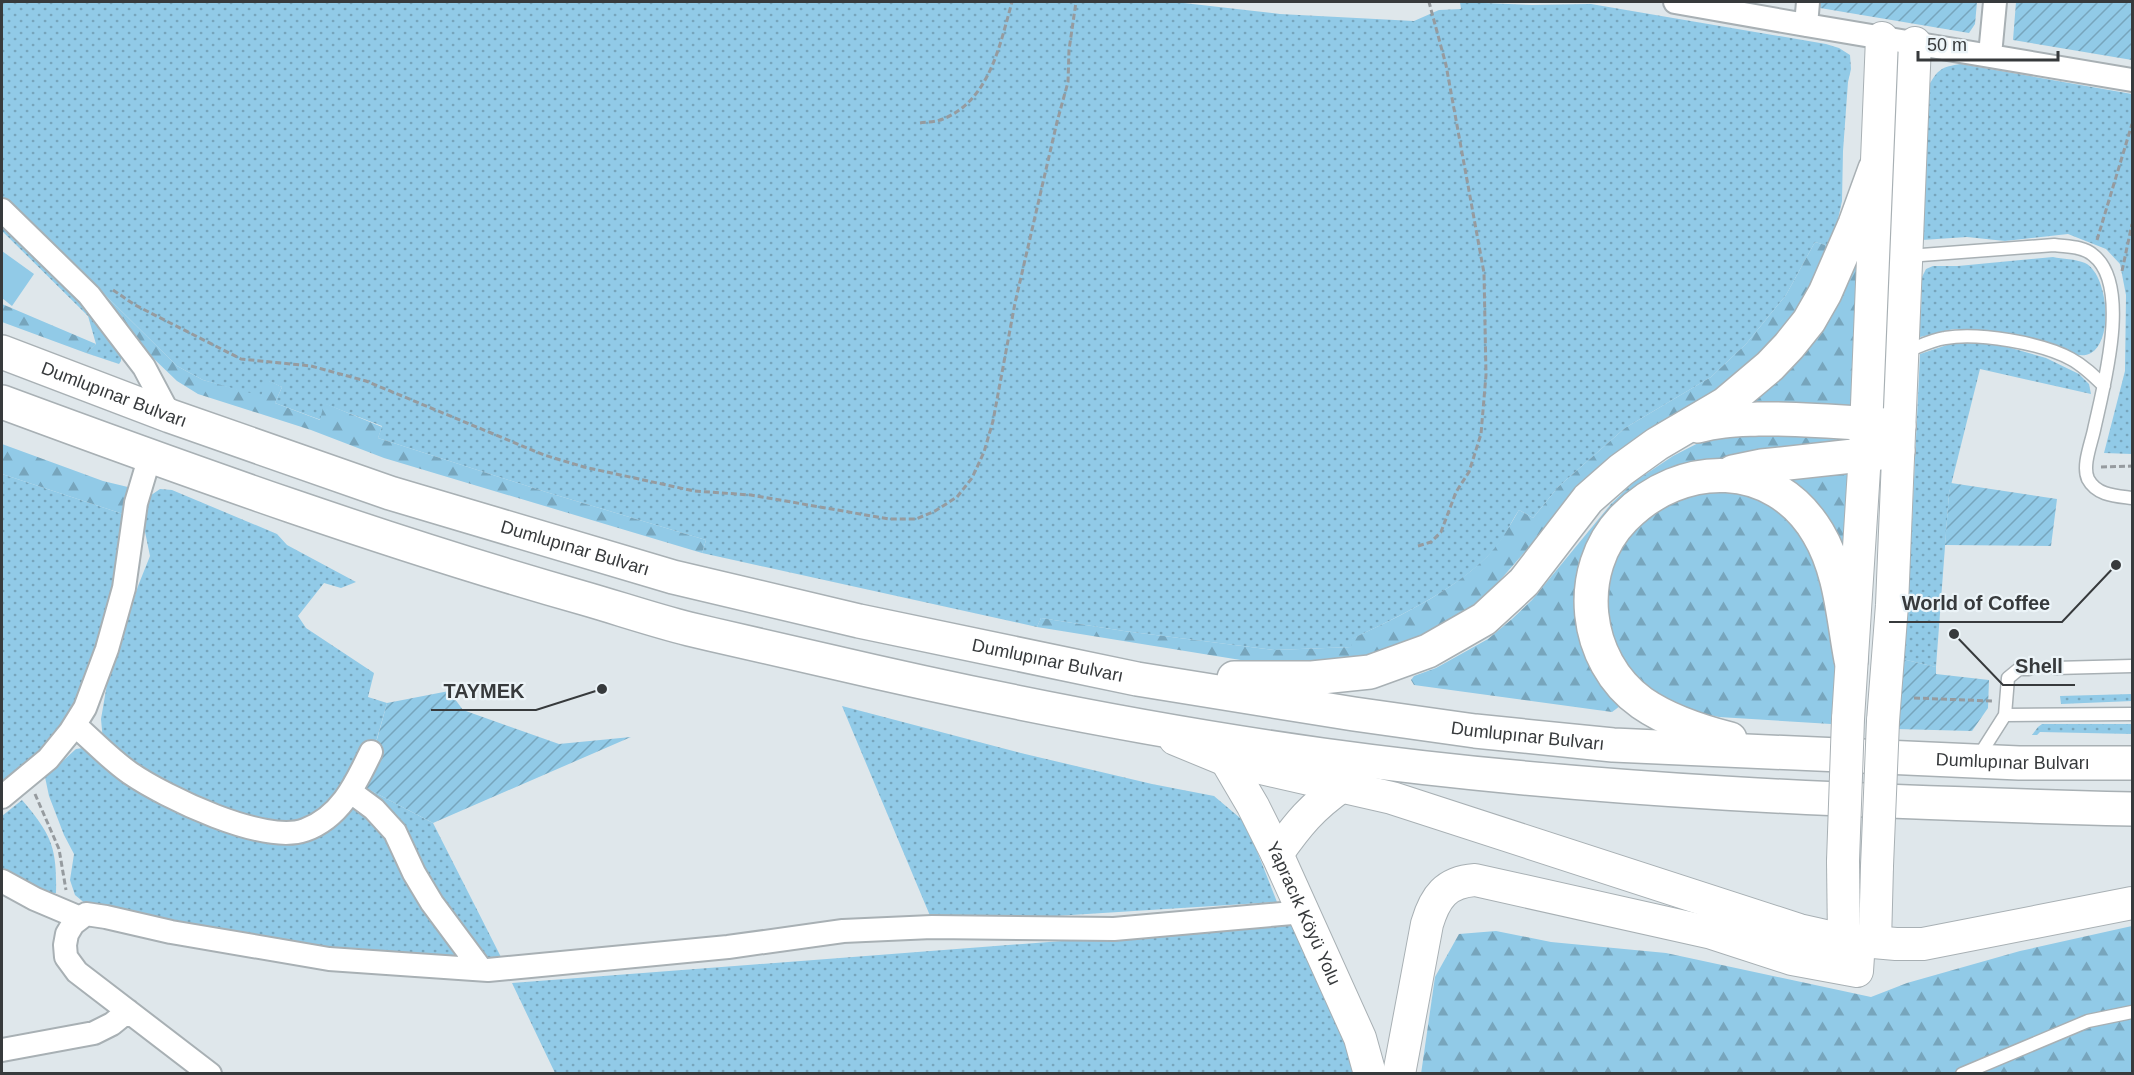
<svg xmlns="http://www.w3.org/2000/svg" width="2134" height="1075" viewBox="0 0 2134 1075" font-family="Arial,sans-serif">
	<style>
		.grass { fill: url(#grass-dots) }
		.forest { fill: url(#forest-firs) }
		.garden { fill: url(#garden-furrows) }
		.pitch { fill: #91cae7 }
		.lines { fill: none; stroke-linecap: round; stroke-linejoin: round }
		.lane-casing { stroke: #a8b0b4; stroke-width: 15 }
		.street-casing { stroke: #a8b0b4; stroke-width: 26 }
		.secondary-casing { stroke: #a8b0b4; stroke-width: 34 }
		.highway-casing { stroke: #a8b0b4; stroke-width: 36 }
		.path { stroke: #969b9f; stroke-width: 3; stroke-dasharray: 6 3; stroke-linecap: butt }
		.lane { stroke: #fff; stroke-width: 12 }
		.street { stroke: #fff; stroke-width: 22 }
		.secondary { stroke: #fff; stroke-width: 32 }
		.highway { stroke: #fff; stroke-width: 33 }
		.secondary-bridge-casing { stroke: #a8b0b4; stroke-width: 34; stroke-linecap: butt }
		.secondary-bridge { stroke: #fff; stroke-width: 32 }
		.labels { text-anchor: middle; dominant-baseline: central; stroke-width: 4.5; stroke-linejoin: round; paint-order: stroke }
		.street-label { font-size: 18px; fill: #373a3c; stroke: #ecf4f8 }
		.leader { fill: none; stroke: #373a3c; stroke-width: 2 }
		.callout-dot { fill: #373a3c; stroke: #ecf4f8; stroke-width: 2 }
		.callout-label { font-size: 20px; text-anchor: middle; font-weight: bold; fill: #373a3c; stroke: #ecf4f8; stroke-width: 4.5; stroke-linejoin: round; paint-order: stroke }
	</style>
	<defs>
		<pattern id="grass-dots" width="8" height="8" patternUnits="userSpaceOnUse" patternTransform="scale(1.5)"><rect width="8" height="8" fill="#91cae7"/><path d="M2 2h.1M6 6h.1" fill="none" stroke="#77a5bc" stroke-width="1.8" stroke-linecap="round"/></pattern>
		<pattern id="forest-firs" width="22" height="20" patternUnits="userSpaceOnUse" patternTransform="scale(1.5)"><rect width="22" height="20" fill="#91cae7"/><path d="M5 1l3.5 6h-7zM16 11l3.5 6h-7z" fill="#77a5bc"/></pattern>
		<pattern id="garden-furrows" width="10" height="10" patternUnits="userSpaceOnUse" patternTransform="scale(1.5)"><rect width="10" height="10" fill="#91cae7"/><path d="M-1 1l2-2M0 10L10 0M9 11l2-2" fill="none" stroke="#77a5bc"/></pattern>
	</defs>
	<rect width="100%" height="100%" fill="#dfe7eb"/>
	<path class="grass" d="M2,2H1175L1280,14L1414,21L1439,10L1461,9L1460,2L1532,5L1591,4L1826,44L1839,48L1850,55L1851,69L1848,82L1843,151L1842,201L1832,247L1815,242L1786,295L1746,344L1711,377L1625,428L1558,487L1533,518L1519,510C1512,520 1507,532 1500,542C1468,585 1399,616 1352,639V647L1274,650L1124,631L1041,618L1037,627L702,553L706,540L546,492L378,438L382,426L325,404L321,420L275,403L282,387L268,381L261,397L203,380L177,366L85,275L76,273L59,253L2,197Z
		M1961,64L2132,94V454L2104,453L2125,371L2126,295L2120,264L2106,249L2068,234L2005,241L1967,237L1922,240L1928,87C1938,69 1941,67 1961,64Z
		M2,220L68,285L121,354V361L119,364L86,353L96,344L88,316L2,231Z
		M2053,257C2062,259 2076,259 2085,263C2108,274 2114,340 2091,353C2079,360 2064,349 2052,346C2022,340 1986,328 1956,329C1944,330 1932,335 1920,337L1918,327L1921,311L1922,277L1926,269L1933,266H1958Z
		M1953,343L1997,344L2046,358L2079,374L2089,384L2091,394L1980,369L1949,493L1936,667L1898,658L1912,522L1920,354Z
		M2,474L129,516L117,601L61,740L2,792Z
		M160,489L172,490L277,534L287,545L356,582L341,588L324,583L298,616L306,628L374,673L368,697L387,703L376,742L336,800L302,822L261,823L138,771L103,741L101,719L107,684L138,586L150,556L143,522L147,498Z
		M2132,694V701L2061,704L2060,696Z
		M842,706L1025,754L1152,784L1214,796L1246,823L1277,902L1024,918H931Z
		M2042,724H2132V734L2040,732L2037,735H2032L2038,727Z
		M89,747L127,779L316,837L346,816L364,787L433,823L504,963L448,961L233,936L87,905L75,895L70,880L74,854L64,835L49,796L45,777L76,749Z
		M22,800C52,835 57,848 56,893H44L2,871V816Z
		M1297,923L1357,1073H555L512,983Z"/>
	<path class="forest" d="M1815,242L1832,247L1784,333L1697,406L1633,440L1587,481L1495,586L1466,611L1418,640L1384,655L1299,665L1253,662L1037,627L1041,618L1124,631L1274,650L1352,647L1351,639C1397,618 1471,583 1500,541C1507,531 1513,520 1519,510L1533,518L1558,487L1625,428L1711,377L1746,344L1786,295Z
		M1858,244L1854,410L1745,404Z
		M99,293H103L177,366L203,380L261,396L267,380L282,387L275,403L320,420L324,403L382,427L378,438L546,492L706,540L702,553L384,458L311,430L198,394L177,381L153,358L99,299Z
		M2,304L96,344L86,353L2,322Z
		M1755,434L1852,436L1851,445L1660,478L1578,620L1583,649L1620,706L1612,712L1414,685L1411,680L1414,676L1436,668L1488,639L1512,619L1532,600L1611,504L1634,482L1673,456L1708,438Z
		M2,444L103,481L132,488L129,516L2,474Z
		M1849,465L1843,552C1831,510 1811,499 1778,473Z
		M1733,490L1759,497L1802,529L1832,610L1837,685L1831,724L1719,717L1676,708L1633,678L1609,635L1606,608L1607,580L1613,558L1637,524L1658,509L1681,498L1704,492Z
		M2132,926V1073L1421,1074L1435,977L1459,934L1496,931L1551,942L1666,953L1871,997L1907,983L2020,951Z"/>
	<path class="garden" d="M1820,2H1977L1975,24L1969,33L1820,8Z
		M2016,2H2132V60L2013,40Z
		M1951,483L2057,499L2051,546L1945,545L1949,493Z
		M1898,658L1936,667V674L1989,680L1988,708L1972,731L1896,729Z
		M449,691L463,710L559,744L631,737L433,823L364,787L387,703Z"/>
	<path class="pitch" d="M2,251L34,274L12,306L2,298Z"/>
	<g class="lines">
		<g class="lane-casing">
			<path id="lane" d="M1908,256L2054,245C2067,247 2083,246 2093,255C2132,285 2103,388 2094,430C2091,444 2082,466 2088,479C2097,496 2117,496 2132,498
				M1905,352C1918,347 1931,340 1945,338C1978,332 2042,343 2071,359C2084,366 2094,376 2104,386
				M2055,668L2132,666
				M2005,715L2132,714
				M1977,759L2005,715L2008,678L2019,669H2029
				M1962,1074L2088,1021L2132,1012"/>
		</g>
		<g class="street-casing">
			<path id="street" d="M1675,2L1806,25L2132,80
				M1806,25L1808,2
				M1990,55L1995,2
				M2,210L89,295L144,367L170,416
				M75,725C93,741 110,759 130,773C165,797 264,845 305,830C341,817 356,783 371,752
				M351,792L374,809L395,832L414,873L432,903L481,969
				M2,797L48,759L70,732L85,708L107,649L124,588L136,503L150,456
				M2,881L35,899L80,918
				M2,1050L94,1033L112,1024L128,1011
				M210,1074L77,972L66,957L65,945L67,934L73,924L86,914L106,917L171,932L329,959L488,970L728,947L843,931L932,927L1114,929L1304,912"/>
		</g>
		<g class="secondary-casing">
			<g id="secondary">
				<path d="M1848,719L1865,454L1882,38"/>
				<path d="M1883,721L1892,605L1915,43"/>
				<path d="M1175,739L1226,760L1392,798L1799,930L1839,939L1896,944H1923L2132,903"/>
				<path id="s1" d="M1226,760L1253,806L1277,854L1360,1038L1370,1074"/>
				<path d="M1277,854C1298,824 1312,807 1342,786"/>
				<path d="M1843,861L1844,940"/>
				<path d="M1875,942L1877,866"/>
				<path d="M1399,1074L1427,924C1435,897 1446,882 1475,880L1712,933L1792,959L1857,971L1859,941"/>
			</g>
		</g>
		<g class="highway-casing">
			<g id="highway">
				<path id="s2" d="M2,352L170,416L390,493L673,577L859,621L1137,679L1354,714L1475,731L1613,745L2019,763H2132"/>
				<path d="M2,402C194,473 386,542 583,598C618,608 653,620 689,629C735,640 781,650 828,661C991,699 1157,732 1323,755C1591,792 1863,802 2132,809"/>
				<path d="M1698,426C1718,420 1737,420 1758,419C1805,418 1852,423 1899,426"/>
				<path d="M1733,472L1762,466L1898,451"/>
				<path d="M1234,678H1312L1370,672L1428,651L1484,619L1524,582L1588,499L1621,470L1657,444L1725,404L1770,366L1789,346L1809,321L1825,293L1855,224L1875,169"/>
				<path d="M1730,739C1699,731 1668,721 1642,703C1583,661 1573,570 1624,518C1682,459 1774,459 1818,533C1841,571 1843,618 1851,660"/>
			</g>
		</g>
		<path class="path" d="M920,123C927,122 936,122 943,119C990,100 1000,44 1012,2
			M2097,240L2132,124
			M2122,271L2132,224
			M113,290L135,305L241,359L311,366L366,381L544,455L584,467L694,491L751,495L889,519H916L935,511L957,497L972,478L984,452L993,421L1015,303L1057,122L1068,82L1069,50L1076,2
			M2101,467L2132,466
			M1418,546L1431,542L1441,532L1456,492L1469,472L1481,434L1486,375L1484,273L1446,65L1429,2
			M1914,698L1992,701
			M35,794L59,849L66,890"/>
		<use href="#lane" class="lane"/>
		<use href="#street" class="street"/>
		<use href="#secondary" class="secondary"/>
		<use href="#highway" class="highway"/>
		<g class="secondary-bridge-casing">
			<path id="secondary-bridge" d="M1843,861L1848,719
				M1877,866L1883,721"/>
		</g>
		<use href="#secondary-bridge" class="secondary-bridge"/>
	</g>
	<g class="labels">
		<g class="street-label">
			<text stroke="none"><textPath href="#s2" startOffset="120">Dumlupınar Bulvarı</textPath></text>
			<text stroke="none"><textPath href="#s2" startOffset="606">Dumlupınar Bulvarı</textPath></text>
			<text stroke="none"><textPath href="#s2" startOffset="1092">Dumlupınar Bulvarı</textPath></text>
			<text stroke="none"><textPath href="#s2" startOffset="1578">Dumlupınar Bulvarı</textPath></text>
			<text stroke="none"><textPath href="#s2" startOffset="2064">Dumlupınar Bulvarı</textPath></text>
			<text stroke="none"><textPath href="#s1" startOffset="172">Yapracık Köyü Yolu</textPath></text>
		</g>
	</g>
	<path class="leader" d="M2116 565L2062 622H1889M1954 634L2003 685H2075M602 689L536 710H431"/>
	<g class="callout-dot">
		<circle cx="2116" cy="565" r="6"/>
		<circle cx="1954" cy="634" r="6"/>
		<circle cx="602" cy="689" r="6"/>
	</g>
	<g class="callout-label">
		<text x="1976" y="610">World of Coffee</text>
		<text x="2039" y="673">Shell</text>
		<text x="484" y="698">TAYMEK</text>
	</g>
	<rect width="2134" height="1075" fill="none" stroke="#373a3c" stroke-width="6"/>
	<path d="M1918 51v9h140v-9" fill="none" stroke="#373a3c" stroke-width="3"/>
	<text x="1927" y="51" font-size="18" fill="#373a3c" stroke="#ecf4f8" stroke-width="4.5" paint-order="stroke">50 m</text>
</svg>
